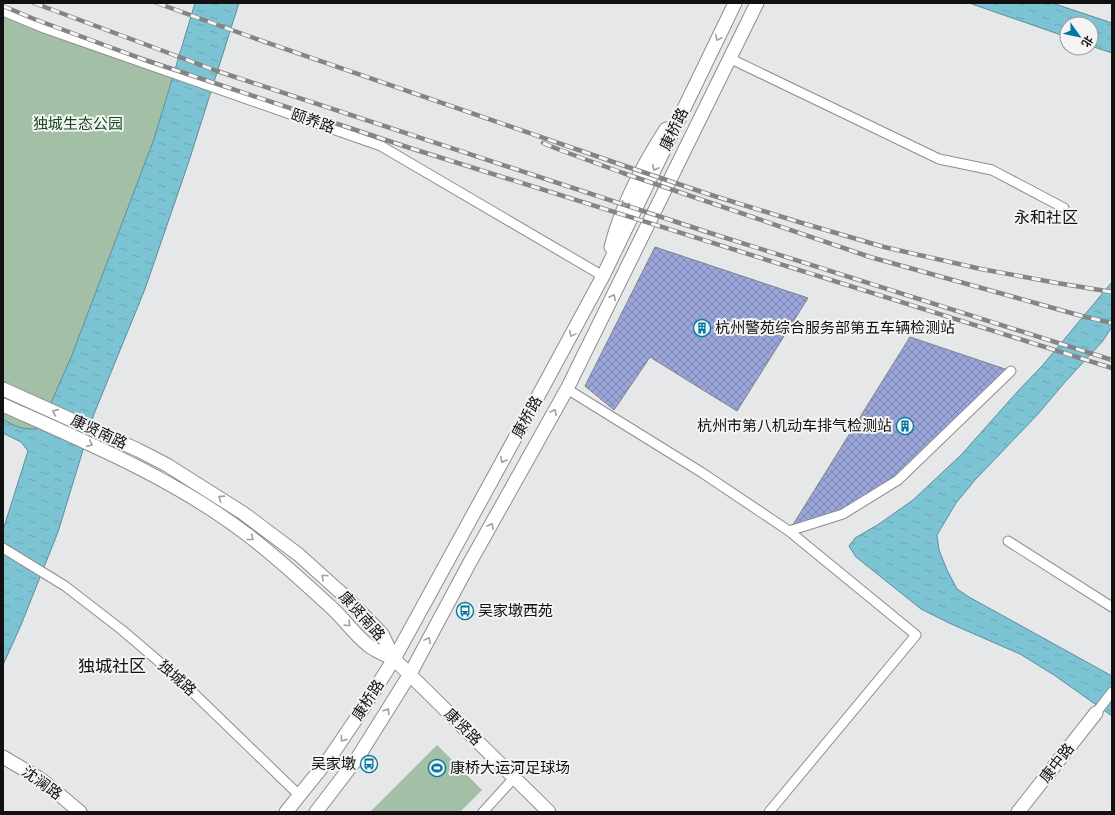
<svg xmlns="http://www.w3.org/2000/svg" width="1115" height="815" viewBox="0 0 1115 815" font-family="Karla,'Noto Sans SC',sans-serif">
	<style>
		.park { fill: #a3bfa6 }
		.water { fill: url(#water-ripples); stroke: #5c8e9a }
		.building { fill: url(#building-cross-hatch); stroke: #828283 }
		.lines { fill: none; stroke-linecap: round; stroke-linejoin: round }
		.street-casing { stroke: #8e8e8f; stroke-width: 11 }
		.secondary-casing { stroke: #8e8e8f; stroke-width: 15 }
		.street { stroke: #fff; stroke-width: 9 }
		.secondary { stroke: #fff; stroke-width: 13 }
		.rail-casing { stroke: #848485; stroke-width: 4.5 }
		.rail { stroke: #f4f4f5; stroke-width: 3; stroke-dasharray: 9; stroke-linecap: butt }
		.oneway { stroke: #a0a0a0 }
		.labels { text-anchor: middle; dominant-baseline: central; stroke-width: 4; stroke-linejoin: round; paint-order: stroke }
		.street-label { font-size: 15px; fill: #111; stroke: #f4f4f5 }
		.park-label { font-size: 15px; fill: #134721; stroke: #f4f4f5 }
		.poi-label { font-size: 15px; fill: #111; stroke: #f4f4f5; text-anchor: start }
		.neighbourhood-label { font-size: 16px; fill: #111; stroke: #f4f4f5 }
		.quarter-label { font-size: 17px; fill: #111; stroke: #f4f4f5 }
	</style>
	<defs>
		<pattern id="water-ripples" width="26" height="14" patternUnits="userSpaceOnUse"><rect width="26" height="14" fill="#7cc4d4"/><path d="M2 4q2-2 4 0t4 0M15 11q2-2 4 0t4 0" fill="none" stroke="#6aa7b5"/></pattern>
		<pattern id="building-cross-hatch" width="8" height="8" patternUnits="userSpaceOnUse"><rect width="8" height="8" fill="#9aa6d9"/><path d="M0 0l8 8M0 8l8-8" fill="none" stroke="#7c86af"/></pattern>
	</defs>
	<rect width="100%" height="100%" fill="#e6e7e8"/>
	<path class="park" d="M3,14L43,31L172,78L154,139L72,355L40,428L14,431L3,425Z
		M437,745L482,790L460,812H370Z"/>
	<path class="water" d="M195,3H239L189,161L145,289L94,414L58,532L21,625L3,665V530L28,451L21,442L3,433V419C14,427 27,431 40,428L72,355L154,139Z
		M969,3H1052L1112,23V53L1091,46V24H1067V37Z
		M1112,282V327L1102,342L1065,382L1038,414L975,480L956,503L937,535L939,550L947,570L957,589L969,597L1112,676V716L1054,675L1020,654L949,623L921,609L856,557L849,546L855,538L879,524L913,500L961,455L1018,391L1042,366Z"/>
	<path class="building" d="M655,247L808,298L737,411L650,357L614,410L585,386Z
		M910,337L1011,371L898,480L843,514L789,531Z"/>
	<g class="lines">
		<g class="street-casing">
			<path id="street" d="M3,11L44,28L381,146L603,276
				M729,58L939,159L992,170L1064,208
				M567,389L701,472L789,531L916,635L769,812
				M789,531L843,514L898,480L1011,371
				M1008,541L1112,607
				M3,548L65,586L122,630L177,677L300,796
				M1096,713L1112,692
				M483,812L514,778"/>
		</g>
		<g class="secondary-casing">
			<path id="secondary" d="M611,247C622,204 642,166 666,129
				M3,389L138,450L167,465L243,513L299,555L349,600L382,634L394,659
				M3,405C88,443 175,479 249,536C278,558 305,583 332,608C344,619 354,634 368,645C375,651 386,655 394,659L549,812
				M3,757L42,780L80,812
				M286,812L331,756L360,713L394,659L549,376L603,276L735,3
				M316,812L358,757L410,674L469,564L567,389L757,3
				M1018,812L1096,713"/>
		</g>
		<use href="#street" class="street"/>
		<use href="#secondary" class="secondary"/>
		<g class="rail-casing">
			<path id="rail" d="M34,3L217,71L707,232L1112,360
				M157,3L251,37L625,166L708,194L802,223L884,247L981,269L1057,283L1112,292
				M3,6L34,19L142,59L410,148L1112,368
				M543,143L560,150L623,173L870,257L1082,316L1112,323"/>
		</g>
		<use href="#rail" class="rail"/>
	</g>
	<defs><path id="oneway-chevron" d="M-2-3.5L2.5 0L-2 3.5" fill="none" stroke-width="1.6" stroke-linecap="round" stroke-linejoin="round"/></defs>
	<g class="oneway">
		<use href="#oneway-chevron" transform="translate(718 38) rotate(116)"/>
		<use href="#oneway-chevron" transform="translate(655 168) rotate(116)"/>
		<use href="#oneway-chevron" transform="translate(625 204) rotate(111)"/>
		<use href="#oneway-chevron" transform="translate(613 297) rotate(-63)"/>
		<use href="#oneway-chevron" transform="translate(572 334) rotate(118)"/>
		<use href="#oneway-chevron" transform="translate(55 412) rotate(-156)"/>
		<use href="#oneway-chevron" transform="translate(554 412) rotate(-61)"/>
		<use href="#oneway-chevron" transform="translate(90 444) rotate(24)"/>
		<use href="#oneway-chevron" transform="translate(503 460) rotate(119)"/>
		<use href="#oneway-chevron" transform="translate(221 498) rotate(-147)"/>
		<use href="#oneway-chevron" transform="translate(491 526) rotate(-61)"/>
		<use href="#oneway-chevron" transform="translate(251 538) rotate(38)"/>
		<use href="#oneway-chevron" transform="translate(324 577) rotate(-137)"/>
		<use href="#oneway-chevron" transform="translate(348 624) rotate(46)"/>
		<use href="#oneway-chevron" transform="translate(428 640) rotate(-62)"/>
		<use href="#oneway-chevron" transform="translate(387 711) rotate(-58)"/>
		<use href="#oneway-chevron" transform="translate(343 739) rotate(125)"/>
	</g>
	<defs>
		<g id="building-ring" transform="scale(0.9)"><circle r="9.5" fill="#f4f4f5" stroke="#0077a0" stroke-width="1.5"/><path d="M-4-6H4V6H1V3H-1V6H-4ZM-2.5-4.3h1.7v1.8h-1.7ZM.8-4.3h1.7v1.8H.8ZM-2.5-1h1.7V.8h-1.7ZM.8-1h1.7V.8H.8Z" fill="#0077a0"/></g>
		<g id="bus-ring" transform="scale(0.9)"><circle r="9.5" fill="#f4f4f5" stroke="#0077a0" stroke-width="1.5"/><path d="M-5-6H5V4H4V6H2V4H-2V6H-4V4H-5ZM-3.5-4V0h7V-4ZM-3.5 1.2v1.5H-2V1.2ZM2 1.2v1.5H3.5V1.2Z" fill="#0077a0"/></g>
		<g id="stadium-ring" transform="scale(0.9)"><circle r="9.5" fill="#f4f4f5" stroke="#0077a0" stroke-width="1.5"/><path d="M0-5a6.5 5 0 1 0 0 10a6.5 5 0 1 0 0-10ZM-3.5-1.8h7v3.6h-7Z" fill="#0077a0"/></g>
	</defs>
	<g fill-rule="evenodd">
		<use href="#building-ring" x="702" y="328"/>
		<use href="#building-ring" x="905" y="426"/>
		<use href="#bus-ring" x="465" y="611"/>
		<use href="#bus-ring" x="369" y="764"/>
		<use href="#stadium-ring" x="437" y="768"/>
	</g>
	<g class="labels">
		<g class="street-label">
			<text transform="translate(313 121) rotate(19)">颐养路</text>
			<text transform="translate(674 129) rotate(-64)">康桥路</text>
			<text transform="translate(527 417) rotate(-61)">康桥路</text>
			<text transform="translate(99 432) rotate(25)">康贤南路</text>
			<text transform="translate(362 616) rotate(48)">康贤南路</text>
			<text transform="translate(177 678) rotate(42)">独城路</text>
			<text transform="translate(368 700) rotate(-57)">康桥路</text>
			<text transform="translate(463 727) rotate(45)">康贤路</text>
			<text transform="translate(1057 763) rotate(-52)">康中路</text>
			<text transform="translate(42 783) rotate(36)">沈澜路</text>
		</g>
		<g class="park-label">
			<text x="78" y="124">独城生态公园</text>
		</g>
		<g class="poi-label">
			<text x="715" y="328">杭州警苑综合服务部第五车辆检测站</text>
			<text x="892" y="426" text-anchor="end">杭州市第八机动车排气检测站</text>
			<text x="478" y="611">吴家墩西苑</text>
			<text x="356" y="764" text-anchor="end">吴家墩</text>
			<text x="450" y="768">康桥大运河足球场</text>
		</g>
		<g class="neighbourhood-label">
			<text x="1046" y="217">永和社区</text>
		</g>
		<g class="quarter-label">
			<text x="112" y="666">独城社区</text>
		</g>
	</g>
	<rect width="1115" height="815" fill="none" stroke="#111111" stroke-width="8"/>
	<g transform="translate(1079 36) rotate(123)"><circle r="19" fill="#f4f4f5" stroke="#99999a"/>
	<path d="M0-3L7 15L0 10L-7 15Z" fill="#0077a0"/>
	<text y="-6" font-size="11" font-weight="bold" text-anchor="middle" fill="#111111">北</text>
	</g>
</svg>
